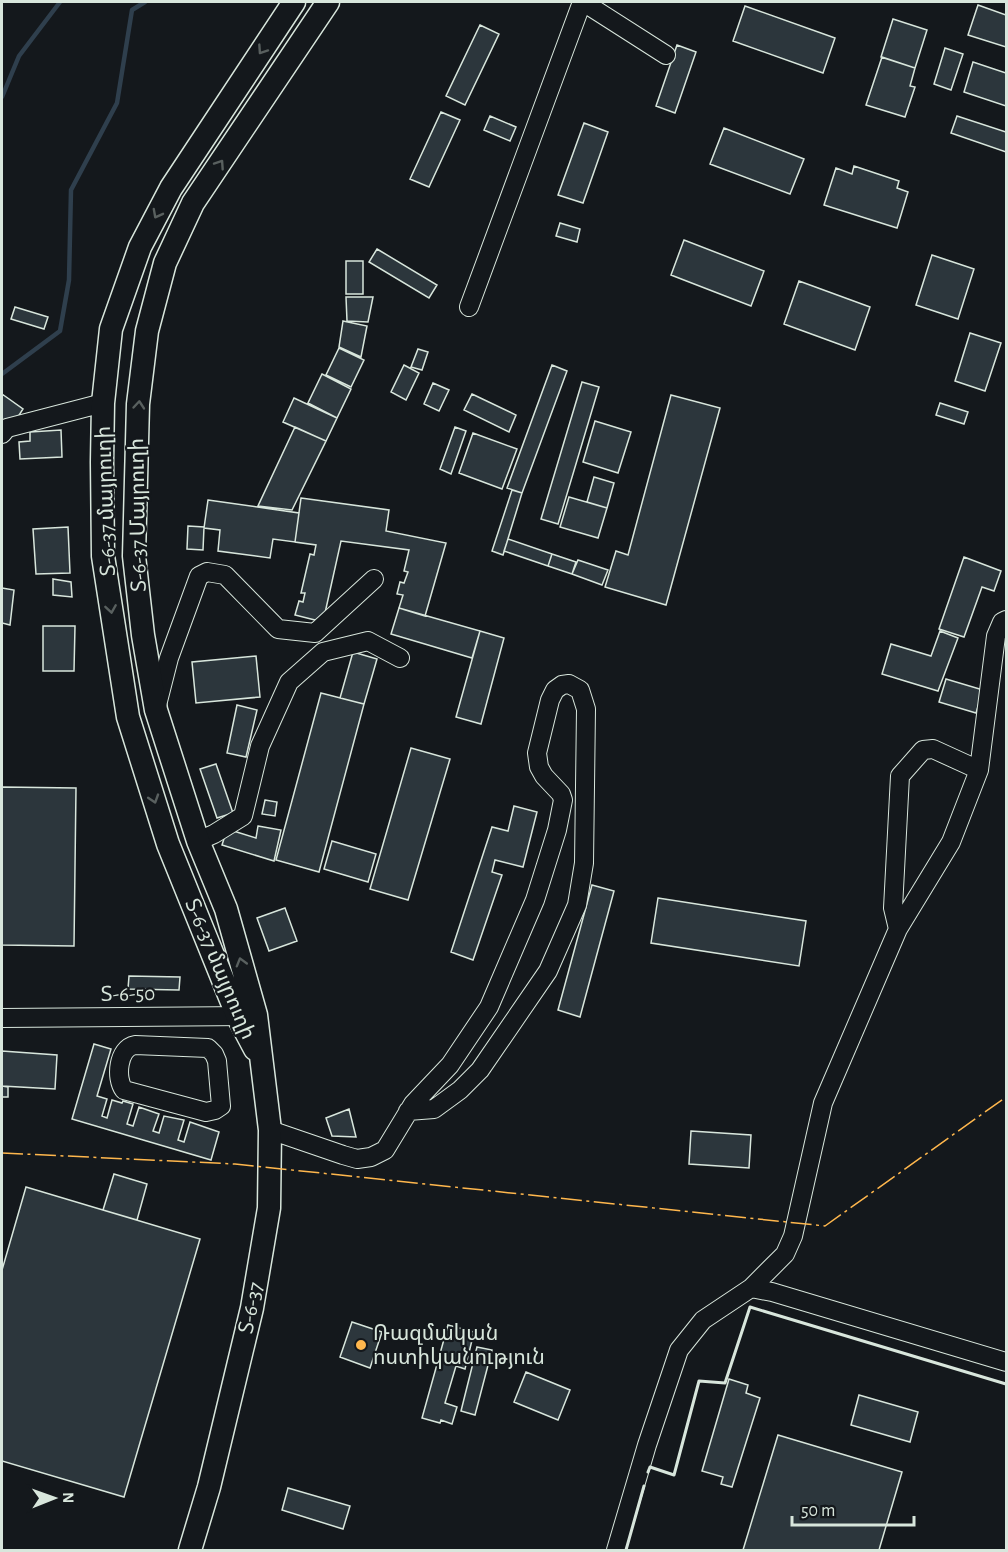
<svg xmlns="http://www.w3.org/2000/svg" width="1008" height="1552" viewBox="0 0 1008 1552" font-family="'Alegreya Sans','Noto Sans Armenian',sans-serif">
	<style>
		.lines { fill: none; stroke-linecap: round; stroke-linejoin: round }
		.stream { stroke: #2f3f4d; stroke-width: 4.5 }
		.building { fill: #2c363c; stroke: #d8e6dc; stroke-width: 1.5 }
		.minor-casing { stroke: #d8e6dc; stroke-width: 20 }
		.major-casing { stroke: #d8e6dc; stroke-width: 25 }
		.minor { stroke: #14181c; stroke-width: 18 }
		.major { stroke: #14181c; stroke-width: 22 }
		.wall { stroke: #d8e6dc; stroke-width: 3 }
		.power { stroke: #ffb74d; stroke-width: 1.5; stroke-dasharray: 21 4.5 3 4.5; stroke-linecap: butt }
		.oneway { stroke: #59605f }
		.poi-dot { fill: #ffb74d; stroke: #14181c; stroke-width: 2 }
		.labels { text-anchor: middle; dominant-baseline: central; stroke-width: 4.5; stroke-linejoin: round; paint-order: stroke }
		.street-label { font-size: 21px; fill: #d8e6dc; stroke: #14181c }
		.poi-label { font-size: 21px; fill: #d8e6dc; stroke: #14181c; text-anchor: start }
	</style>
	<rect width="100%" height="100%" fill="#14181c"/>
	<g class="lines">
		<path class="stream" d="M2,97L19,56L60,2
			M2,374L60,331L69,280L71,190L117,103L132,10L145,2"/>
	</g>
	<path class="building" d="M978,5L1006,15V47L968,35Z
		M745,6L835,38L823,73L733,41Z
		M893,19L927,30L915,68L881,57Z
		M480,25L499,34L465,105L446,96Z
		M677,45L696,52L675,113L656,106Z
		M945,48L963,54L951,90L934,84Z
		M882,57L915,68L910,86L915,87L905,117L866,105Z
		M973,62L1006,73V106L964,92Z
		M441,112L460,120L429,187L410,179Z
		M490,116L516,127L510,141L484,130Z
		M957,116L1006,132V152L951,133Z
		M584,123L608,132L583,203L558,195Z
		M724,128L804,159L790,194L710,164Z
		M854,166L899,181L897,188L908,192L897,228L824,205L836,168L852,174Z
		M560,223L580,229L577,242L556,236Z
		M684,240L764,271L751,306L671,275Z
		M377,249L437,285L429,298L369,262Z
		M932,255L974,269L958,319L916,305Z
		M346,261H363V294H346Z
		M799,281L870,307L855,350L784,324Z
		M346,297H373L368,322L347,321Z
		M15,307L48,317L44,329L11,319Z
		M343,321L367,326L361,357L339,347Z
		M970,333L1001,343L985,391L955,381Z
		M339,348L364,360L351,387L326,375Z
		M418,349L428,352L422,370L411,367Z
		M404,365L419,373L406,400L391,392Z
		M552,365L567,371L522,493L507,488Z
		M322,374L351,389L337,418L308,403Z
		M582,382L599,387L558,524L541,519Z
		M433,383L449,390L439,411L424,404Z
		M2,394L23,409L2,442Z
		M472,394L516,415L509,432L464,410Z
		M671,395L720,408L666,605L605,587L616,551L628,555Z
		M294,398L337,418L326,441L283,422Z
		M940,403L968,412L964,424L936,415Z
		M595,421L631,432L618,473L583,462Z
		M295,427L326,441L292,510L258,506Z
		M455,427L466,431L451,474L440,469Z
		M61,430L62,457L20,459L19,442L30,441V432Z
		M473,433L517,449L502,489L459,473Z
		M594,477L614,483L607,508L587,502Z
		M512,490L522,493L503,555L492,551Z
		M569,497L607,508L598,538L560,527Z
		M301,498L389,510L386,531L446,543L425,616L399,608L403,595L397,594L400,582L404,583L408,572L404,571L409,550L341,541L323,622L295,615L299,601L303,602L305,593H301L310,554L314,555L316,545L295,542Z
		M208,500L299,513L295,542L273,539L270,558L218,551L220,530L204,528Z
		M188,526L204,527L203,550L187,549Z
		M68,527L70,573L36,574L33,529Z
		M508,539L552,554L548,566L504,551Z
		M552,554L576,562L572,574L548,566Z
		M964,557L1001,571L994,591L982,587L964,637L939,629Z
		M578,560L608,570L602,585L572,574Z
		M53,579L71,582L72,597L53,595Z
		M2,588L14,590L10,625L2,623Z
		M399,608L480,631L472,658L391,634Z
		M43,626H75L74,671H43Z
		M480,631L504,638L481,724L456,717Z
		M940,631L958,638L938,691L882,674L891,644L931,656Z
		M353,652L377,659L364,704L340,698Z
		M256,656L260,697L196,703L192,662Z
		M946,679L983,690L976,713L939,702Z
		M321,693L364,704L319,872L276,860Z
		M237,705L257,710L246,757L227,753Z
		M411,748L450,759L408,900L370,889Z
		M216,764L233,813L217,818L200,769Z
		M2,787L76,788L74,946L2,945Z
		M265,800L277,802L275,816L262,814Z
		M514,806L537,812L523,867L495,860L492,872L502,875L473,960L451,952L492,827L508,831Z
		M258,826L281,830L274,861L222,845L227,829L256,838Z
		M332,841L376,854L368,882L324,869Z
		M592,885L614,891L580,1017L558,1010Z
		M658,898L806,921L799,966L651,943Z
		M285,908L297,941L269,951L257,918Z
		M129,976L180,977L179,990L128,989Z
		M94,1044L111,1049L97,1096L107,1099L102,1116L107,1118L112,1100L122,1103L123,1101L133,1104L127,1124L133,1126L139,1107L159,1114L153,1131L159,1133L164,1116L184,1120L178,1140L184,1142L190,1122L219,1132L211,1160L72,1119Z
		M2,1051L57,1055L55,1089L2,1086Z
		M2,1086L8,1087V1097H2Z
		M349,1109L356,1137L332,1136L326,1118Z
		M691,1131L751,1135L749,1168L689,1164Z
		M114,1174L147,1184L137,1220L103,1210Z
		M26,1187L200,1239L124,1497L2,1461V1270Z
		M352,1322L382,1332L370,1368L340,1357Z
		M448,1325L474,1332L465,1369L456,1366L445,1403L457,1407L452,1424L441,1420L440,1423L422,1418Z
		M477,1347L492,1350L475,1415L461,1411Z
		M526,1372L570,1390L558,1420L514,1402Z
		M729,1379L748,1385L746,1393L760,1398L732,1487L721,1484L723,1477L702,1471Z
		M859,1395L918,1412L910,1442L851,1425Z
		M778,1435L902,1472L879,1550H743Z
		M288,1488L350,1506L343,1529L282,1510Z"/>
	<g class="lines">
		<g class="minor-casing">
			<path id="minor" d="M583,2L666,55
				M469,307L582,2
				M2,434L7,428L103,403
				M157,705L169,658L199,576L207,572L225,575L278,629L315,633L374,579
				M979,770L996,636L1002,622L1006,620
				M198,841L214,834L243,816L260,746L289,682L323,652L368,641L400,658
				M2,1018L248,1016
				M135,1045L208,1048L214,1054L217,1061L221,1106L215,1110L206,1112L124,1090C115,1078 118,1048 135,1045Z
				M270,1130L343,1155L357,1159L371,1157L385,1150L413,1104L450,1065L489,1007L535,900L557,830L563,800L561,794L544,776L539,767L537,753L550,700L555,690L562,685L569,684L580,690L586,709L584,863L577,905L548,971L480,1070L460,1090L434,1109L408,1111
				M751,1288L785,1254L793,1236L823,1103L898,929L951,842L979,770L933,749L923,750L900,776L893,908L898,929
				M616,1550L647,1445L679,1350L703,1320L751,1288L772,1292L1006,1362"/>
		</g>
		<g class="major-casing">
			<path id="major" d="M255,1049L238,1017L168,844L128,717L103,556L102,462L103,403L111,329L140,247L171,188L294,2
				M190,1550L209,1487L252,1308L269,1208L270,1130L256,1015L226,909L198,841L156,710L143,635L134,556L138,404L147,331L165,263L193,203L328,2"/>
		</g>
		<use href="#minor" class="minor"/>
		<use href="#major" class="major"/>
		<path class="wall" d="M648,1472L650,1467L674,1475L699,1381L725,1383L750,1307L1006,1384
			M626,1550L644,1486"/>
		<path class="power" d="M2,1153L235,1164L825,1226L1006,1097"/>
	</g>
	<defs><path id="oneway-chevron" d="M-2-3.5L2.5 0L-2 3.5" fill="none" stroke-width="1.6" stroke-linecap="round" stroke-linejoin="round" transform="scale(1.5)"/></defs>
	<g class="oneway">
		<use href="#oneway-chevron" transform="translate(262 50) rotate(124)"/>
		<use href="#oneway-chevron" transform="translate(220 164) rotate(-56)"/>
		<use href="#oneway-chevron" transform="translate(157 214) rotate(118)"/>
		<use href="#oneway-chevron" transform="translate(139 405) rotate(-85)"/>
		<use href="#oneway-chevron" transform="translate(111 609) rotate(81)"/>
		<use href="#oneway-chevron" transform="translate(154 799) rotate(72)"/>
		<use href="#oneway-chevron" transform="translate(241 962) rotate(-106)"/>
	</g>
	<circle class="poi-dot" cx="361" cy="1345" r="6"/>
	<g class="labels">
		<g class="street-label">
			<text transform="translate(106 501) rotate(-92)">Տ-6-37 մայրուղի</text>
			<text transform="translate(138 515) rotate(-91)">Տ-6-37 Մայրուղի</text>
			<text transform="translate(220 969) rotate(67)">Տ-6-37 մայրուղի</text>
			<text transform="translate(128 994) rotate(-1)">Տ-6-50</text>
			<text transform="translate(251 1308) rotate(-78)">Տ-6-37</text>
		</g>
		<g class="poi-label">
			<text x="373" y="1333">Ռազմական<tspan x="373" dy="24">ոստիկանություն</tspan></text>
		</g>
	</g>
	<rect width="1008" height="1552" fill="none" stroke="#d8e6dc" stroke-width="6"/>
	<g transform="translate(54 1498) rotate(89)" stroke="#14181c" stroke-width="4.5" paint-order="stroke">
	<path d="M0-4.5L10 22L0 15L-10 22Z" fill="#d8e6dc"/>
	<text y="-9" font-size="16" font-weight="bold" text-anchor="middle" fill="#d8e6dc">N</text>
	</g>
	<path d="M792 1516v9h122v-9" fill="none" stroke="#d8e6dc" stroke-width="3"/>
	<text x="801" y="1516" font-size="18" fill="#d8e6dc" stroke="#14181c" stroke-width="4.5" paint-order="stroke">50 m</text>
</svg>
